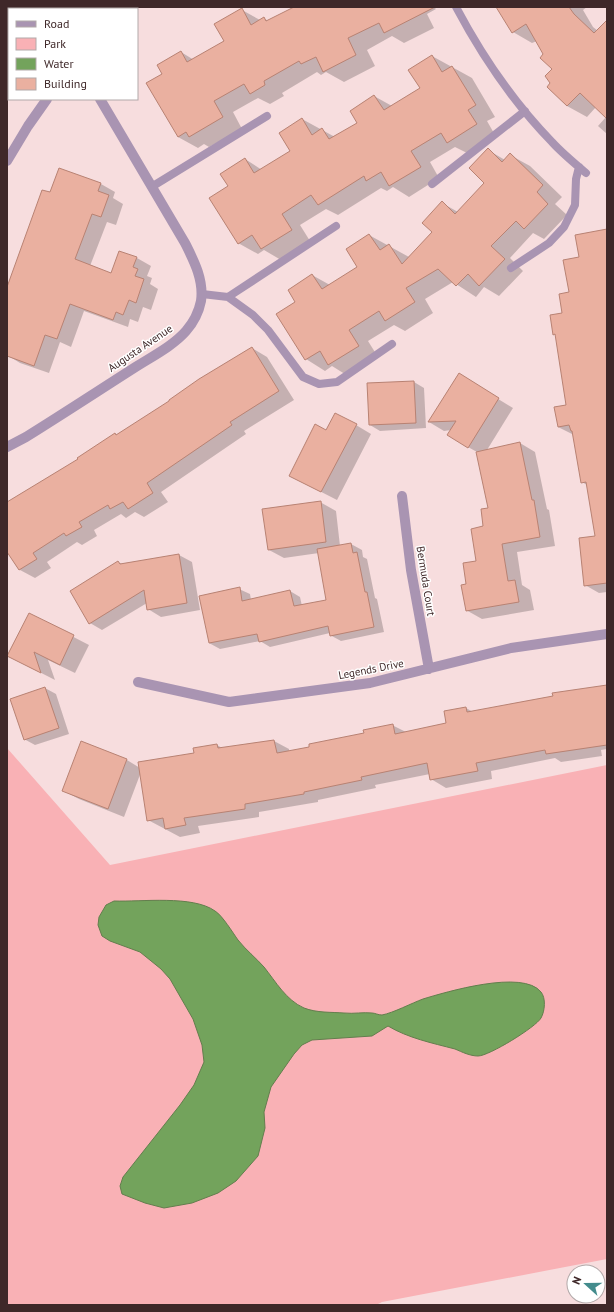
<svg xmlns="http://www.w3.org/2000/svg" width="614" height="1312" viewBox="0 0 614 1312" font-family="'PT Sans',sans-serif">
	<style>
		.green { fill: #f9b1b5 }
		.water { fill: #73a35c; stroke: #637e4d }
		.shadow { fill: #0003 }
		.building { fill: #eab0a0; stroke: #b88273 }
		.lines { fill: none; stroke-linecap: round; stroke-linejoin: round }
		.service { stroke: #a994b2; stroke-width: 8 }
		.minor { stroke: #a994b2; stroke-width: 10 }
		.labels { text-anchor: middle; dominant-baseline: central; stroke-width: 3; stroke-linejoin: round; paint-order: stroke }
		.street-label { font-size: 11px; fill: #3f2829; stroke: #fff }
	</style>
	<rect width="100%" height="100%" fill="#f7ddde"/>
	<path class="green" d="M7,748L110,865L607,765V1259L382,1302L376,1305H7Z"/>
	<path class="water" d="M114,901C141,902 193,895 215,911C222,915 233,933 238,940C246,950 256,958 264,967C276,982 286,1000 304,1008C317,1013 331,1012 344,1013C354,1014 363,1012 372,1013C375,1013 378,1015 382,1015C393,1013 412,1003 423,999C446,992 523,969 541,992C546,998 545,1011 541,1018C536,1027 489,1056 478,1056C470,1056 462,1052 455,1049C432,1043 408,1038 388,1026L372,1036L312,1040L302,1045L294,1054L271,1087L264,1112L265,1128L258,1156L236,1181L218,1193L192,1203L164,1208L145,1203L122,1194L120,1186L123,1177L180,1105L194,1085L204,1062L202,1045L193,1019L170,979L161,969L140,952L110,941L102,936L98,925L99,917L106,905Z"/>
	<path class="shadow" d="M7,7H81L79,9H9V87L7,90Z
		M296,7H434L436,9L427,14L434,28L404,43L392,36L367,50L375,66L344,82L326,72L321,75L317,72L282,93L284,96L270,104L258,98L233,112L242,129L209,147L204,144L198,148L178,137L163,74L181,52L194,60L225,42L242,10L260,20L264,18L268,21Z
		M498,7H587L583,10L593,27L598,31L607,26V134L598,126L606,117L596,107L587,117L567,106L548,87L552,83L553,69L537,41L532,43L513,32Z
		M432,56L472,78L495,117L487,121L495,135L467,153L455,147L430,162L439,178L409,197L393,187L387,191L381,188L338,215L326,209L300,225L310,241L281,260L264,250L258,254L238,243L229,186L245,159L262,170L291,151L302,119L335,137L358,123L374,96L392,106L421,89Z
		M488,150L505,160L510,155L530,166L562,197L555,204L567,215L544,239L533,233L510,258L523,271L499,296L484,287L476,297L453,282L425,299L433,313L405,331L394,325L368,341L378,357L348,376L332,366L325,371L306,359L278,314L296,302L312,275L330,285L359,267L369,235L409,257L433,232L442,203L458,212L485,183Z
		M101,184L115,192L113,198L123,204L116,225L107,222L90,266L112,274L137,258L151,266L147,276L152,278L150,284L158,289L151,310L143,307L138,322L130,319L128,327L84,311L71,347L60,342L49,373L20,363L7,355V290L50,194Z
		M607,230V592L599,593L585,585L596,537L587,485L582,482L574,435L558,427L567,406L556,335L554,334L563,314L580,258Z
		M252,348L267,357L294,400L244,431L246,434L161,492L168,502L144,517L135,512L126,518L121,514L94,530L97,536L82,545L77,542L47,562L51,568L35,578L20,570L7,551V503L80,459L115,434L117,436Z
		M459,375L513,408L487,450L520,443L535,452L547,509L549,510L555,546L517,552L522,585L530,590L534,610L482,619L466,610L467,585L477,562L489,509L477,452L468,447L451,430L444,431L429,422Z
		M414,382L424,388L426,428L380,431L370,425Z
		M356,425L371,434L337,500L290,476L327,431Z
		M320,502L336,511L340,546L351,544L362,550L363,557L367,559L375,598L377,599L384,632L341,641L330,635V633L270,647L260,641L220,649L209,643L239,589L250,594L251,600L290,591L300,597L302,606L328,601L319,553L284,558L269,550Z
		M179,555L192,562L200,610L161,617L148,609L147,603L102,630L90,623L118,562L122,564Z
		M29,614L89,645L75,673L48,660L55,680L8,656Z
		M607,686V749L601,750L602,756L561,762L555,758L491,771L492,779L446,788L431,779L430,774L375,785L376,788L318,800V802L259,812V817L198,826L200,833L180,837L148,820L141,772L124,817L79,799L64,791L82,743L127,760L140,768L195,754L217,745L222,748L274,741L289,749V752L311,748L365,734L392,725L406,732L447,724L466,708L473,712Z
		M45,688L56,694L69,734L35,745L24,739L11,699Z"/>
	<path class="building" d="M294,7H435L384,33L379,23L348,38L356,55L323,72L316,57L301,64L299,61L264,81L265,85L250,94L244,84L214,101L223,117L189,137L186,132L178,137L146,83L162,74L157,65L181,51L187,62L224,41L214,24L242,8L251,25L264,17L266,21Z
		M496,7H569L574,14L594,33L607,20V119L580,93L567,106L547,87L550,83L545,76L552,69L540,58L543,54L526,24L512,33Z
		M432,55L442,72L452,66L476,105L468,110L477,124L447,143L441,133L411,151L421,167L389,186L381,172L366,181L364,176L318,205L311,195L282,214L292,230L261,249L252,235L238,244L209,198L228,186L220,174L245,158L254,173L290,151L279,133L302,118L312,135L322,128L329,139L357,123L350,111L374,95L384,110L420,88L408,70Z
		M488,148L502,162L510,153L543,185L537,192L548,204L524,229L516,221L491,246L505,259L479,286L468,274L456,286L438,269L406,288L415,302L385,321L379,311L349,330L359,346L328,365L320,351L305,360L276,314L295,302L288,290L312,274L322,289L357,267L346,249L369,234L380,250L389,244L402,264L432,232L422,223L442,201L455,214L484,183L469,168Z
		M59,168L101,183L98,191L109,195L101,217L92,214L75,259L111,273L119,251L137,257L133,267L138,269L135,276L144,279L136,303L129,300L123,315L116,312L113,320L70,304L57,339L45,335L34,366L7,356V287L42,190L50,192Z
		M607,229V583L584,586L579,538L595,536L586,482L581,483L572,431H571L569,425L558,427L554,407L566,405L555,334L553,335L550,315L562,313L559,294L569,292L563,260L579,257L575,235Z
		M252,347L279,391L230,422L232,425L147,483L153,493L128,509L123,502L110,509L108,505L79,522L82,527L66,536L64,533L33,553L37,559L19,570L7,552V502L78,459L77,458L115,433L116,435L169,401V400L199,379Z
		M459,373L499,398L468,448L447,435L456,421L428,422Z
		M414,381L416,423L369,425L367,383Z
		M335,413L357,424L321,492L289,476L315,424L326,430Z
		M520,442L532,500H534L540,537L502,544L508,581L515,580L519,602L466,611L461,585L466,584L463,563L476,561L471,529L483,526L481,509L488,508L476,452Z
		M321,501L326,542L268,550L262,509Z
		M351,543L353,553L357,552L365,592H367L374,627L330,636L328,626L259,642L257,634L209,643L199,596L240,587L242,601L290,590L294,606L326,600L317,549Z
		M179,554L187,603L147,610L144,590L89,624L70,591L118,561L120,564Z
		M29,613L74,635L60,665L34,652L41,673L7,656Z
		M607,685V745L546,754L545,750L476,763L478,771L430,780L427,763L361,777L362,780L304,792V794L245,804V809L184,818L186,825L165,829L163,818L147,821L138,762L194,753L193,748L217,744L218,748L274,740L277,753L309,747V744L364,733L363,730L393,724L395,734L446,723L444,711L466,707L467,712L553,696L552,693Z
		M45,687L59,728L24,740L10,699Z
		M81,741L127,759L108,809L62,791Z"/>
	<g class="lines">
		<path class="service" d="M456,7C482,56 513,102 552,142C562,153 574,163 586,173
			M432,184L525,111
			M153,186L267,116
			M511,268L549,243L564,227L575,205L576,179L579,167
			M202,294L228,297L336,226
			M228,297L253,315L268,330L303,377L319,384L337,382L392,344"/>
		<path class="minor" d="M125,9L127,7
			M7,161L28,126L47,99
			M7,447L26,437C63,414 98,391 134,368C151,357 173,346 186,331C193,323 199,311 201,301C204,280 194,261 185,243L100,99
			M402,496L411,570L429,669
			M138,682L229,702L370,683L511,648L607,634"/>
	</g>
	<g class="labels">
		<g class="street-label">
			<text transform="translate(140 348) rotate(-34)">Augusta Avenue</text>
			<text transform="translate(426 581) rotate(81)">Bermuda Court</text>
			<text transform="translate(371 669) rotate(-11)">Legends Drive</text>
		</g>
	</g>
	<rect width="614" height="1312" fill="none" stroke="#3f2829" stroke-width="16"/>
	<rect x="8" y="8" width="130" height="92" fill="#ffffff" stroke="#b2a9a9"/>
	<rect x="16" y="21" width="20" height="6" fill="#a994b2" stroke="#b2a9a9"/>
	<text x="44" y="28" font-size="12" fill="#3f2829">Road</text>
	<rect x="16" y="38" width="20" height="12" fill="#f9b1b5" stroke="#b2a9a9"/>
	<text x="44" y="48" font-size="12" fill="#3f2829">Park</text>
	<rect x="16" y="58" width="20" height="12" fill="#73a35c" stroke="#b2a9a9"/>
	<text x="44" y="68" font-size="12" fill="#3f2829">Water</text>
	<rect x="16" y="78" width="20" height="12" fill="#eab0a0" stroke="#b2a9a9"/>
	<text x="44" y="88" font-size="12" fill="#3f2829">Building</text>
	<g transform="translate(586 1284) rotate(291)"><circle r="19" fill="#ffffff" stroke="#b2a9a9"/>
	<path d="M0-3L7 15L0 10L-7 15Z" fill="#448c8d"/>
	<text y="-6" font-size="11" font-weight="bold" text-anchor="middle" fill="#3f2829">N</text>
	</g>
</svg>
